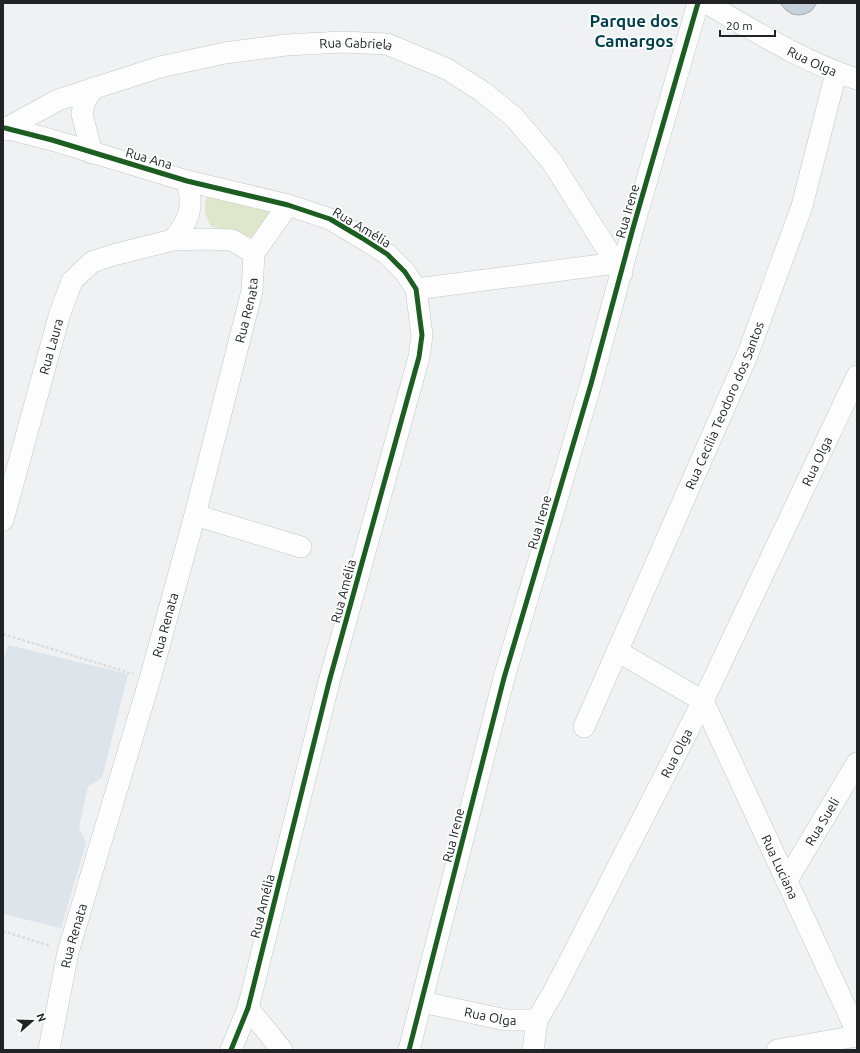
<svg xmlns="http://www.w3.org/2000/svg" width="860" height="1053" viewBox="0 0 860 1053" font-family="Ubuntu,sans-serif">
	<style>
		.built { fill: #dde4ea }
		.green { fill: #dee7cb }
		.building { fill: #c7d1da; stroke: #a8aaab }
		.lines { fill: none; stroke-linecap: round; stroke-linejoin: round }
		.minor-casing { stroke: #c5c6c8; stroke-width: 22 }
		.path { stroke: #dbdddd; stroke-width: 2.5; stroke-dasharray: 3 2; stroke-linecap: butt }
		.minor { stroke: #fdfdfd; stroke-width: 21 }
		.cycleway-casing { stroke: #fdfeff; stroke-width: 8 }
		.cycleway { stroke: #1b5e20; stroke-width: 5 }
		.labels { text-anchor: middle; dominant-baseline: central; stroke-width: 3.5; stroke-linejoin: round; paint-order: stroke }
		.street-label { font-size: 13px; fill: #212324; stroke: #fdfeff }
		.district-label { font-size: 17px; font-weight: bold; fill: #023f4c; stroke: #fdfeff }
	</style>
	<rect width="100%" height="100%" fill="#eff1f3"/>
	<path class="built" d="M8,645L128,674L102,778L88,786L79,827L86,843L61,928L3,914V663Z"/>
	<path class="green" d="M211,196L265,208L269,213V218L261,235L251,237L211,226C205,216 203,208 207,197Z"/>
	<path class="building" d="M780,3H817L811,11L805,14L798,15L792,14L786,10Z"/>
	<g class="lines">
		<g class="minor-casing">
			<g id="minor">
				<path id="s1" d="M706,3C755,31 803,62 857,79"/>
				<path d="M5,128L52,140L187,181L288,205L330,219L362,238L387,254L405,272L416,289L422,335L419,357L329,682L248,1008L231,1050"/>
				<path id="s2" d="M3,130L58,100L160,67L225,53L286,45L342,42L387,44L447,69L483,92L514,117L552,162L622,273"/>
				<path d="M92,153L82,114L84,103L93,88"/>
				<path d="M173,240C190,219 194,207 187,181"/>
				<path d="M416,289L616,263"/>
				<path d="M195,515L301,547"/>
				<path id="s3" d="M3,520L60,313L72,281L92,262L113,255L173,240L205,239L232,240L254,253"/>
				<path d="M617,651L703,701"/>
				<path id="s4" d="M703,701L857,1032"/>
				<path id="s5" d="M584,727L747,356L802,206L836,73"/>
				<path id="s6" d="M787,880L857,763"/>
				<path id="s7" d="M422,1002L506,1020H537L554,991L703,701L857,376"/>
				<path d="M248,1008L282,1050"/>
				<path id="s8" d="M49,1050L68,952L150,679L195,515L252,291L254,253L288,205"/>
				<path d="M409,1050L504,678L591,384L633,228L698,3"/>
				<path d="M533,1050L537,1020"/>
				<path d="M777,1050L857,1036"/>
			</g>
		</g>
		<path class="path" d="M3,634L133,674
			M3,931L50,946"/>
		<use href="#minor" class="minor"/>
		<g class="cycleway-casing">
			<path id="cycleway" d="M5,128L52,140L187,181L288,205L330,219L362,238L387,254L405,272L416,289L422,335L419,357L329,682L248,1008L231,1050
				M409,1050L504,678L591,384L633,228L698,3"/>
		</g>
		<use href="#cycleway" class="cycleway"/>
	</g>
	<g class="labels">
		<g class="street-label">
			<text stroke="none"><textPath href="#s2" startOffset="368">Rua Gabriela</textPath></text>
			<text stroke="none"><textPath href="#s1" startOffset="121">Rua Olga</textPath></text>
			<text transform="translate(149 158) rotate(16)">Rua Ana</text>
			<text transform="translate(627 211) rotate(-74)">Rua Irene</text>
			<text transform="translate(362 227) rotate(31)">Rua Amélia</text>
			<text stroke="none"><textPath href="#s8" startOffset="766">Rua Renata</textPath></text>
			<text stroke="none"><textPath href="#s3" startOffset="180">Rua Laura</textPath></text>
			<text stroke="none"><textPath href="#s5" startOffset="351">Rua Cecilia Teodoro dos Santos</textPath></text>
			<text stroke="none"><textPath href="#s7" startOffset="742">Rua Olga</textPath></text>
			<text transform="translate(539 522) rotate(-74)">Rua Irene</text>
			<text transform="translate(343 591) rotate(-75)">Rua Amélia</text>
			<text stroke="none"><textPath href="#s8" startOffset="441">Rua Renata</textPath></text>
			<text stroke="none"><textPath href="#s7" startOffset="418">Rua Olga</textPath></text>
			<text stroke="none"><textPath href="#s6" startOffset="68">Rua Sueli</textPath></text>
			<text transform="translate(453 835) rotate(-76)">Rua Irene</text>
			<text stroke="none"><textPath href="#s4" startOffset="183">Rua Luciana</textPath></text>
			<text transform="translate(262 906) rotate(-76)">Rua Amélia</text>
			<text stroke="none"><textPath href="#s8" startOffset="117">Rua Renata</textPath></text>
			<text stroke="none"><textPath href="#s7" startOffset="70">Rua Olga</textPath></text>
		</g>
		<g class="district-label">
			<text x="634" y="20">Parque dos<tspan x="634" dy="20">Camargos</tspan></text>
		</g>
	</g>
	<rect width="860" height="1053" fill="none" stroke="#212324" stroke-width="8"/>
	<g transform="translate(32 1021) rotate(70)" stroke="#fdfeff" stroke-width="3" paint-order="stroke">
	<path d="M0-3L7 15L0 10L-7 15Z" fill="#212324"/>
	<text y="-6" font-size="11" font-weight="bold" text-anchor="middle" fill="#212324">N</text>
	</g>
	<path d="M720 30v6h55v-6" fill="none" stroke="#212324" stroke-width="2"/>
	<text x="726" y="30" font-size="12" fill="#212324" stroke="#fdfeff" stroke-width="3" paint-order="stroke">20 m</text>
</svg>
